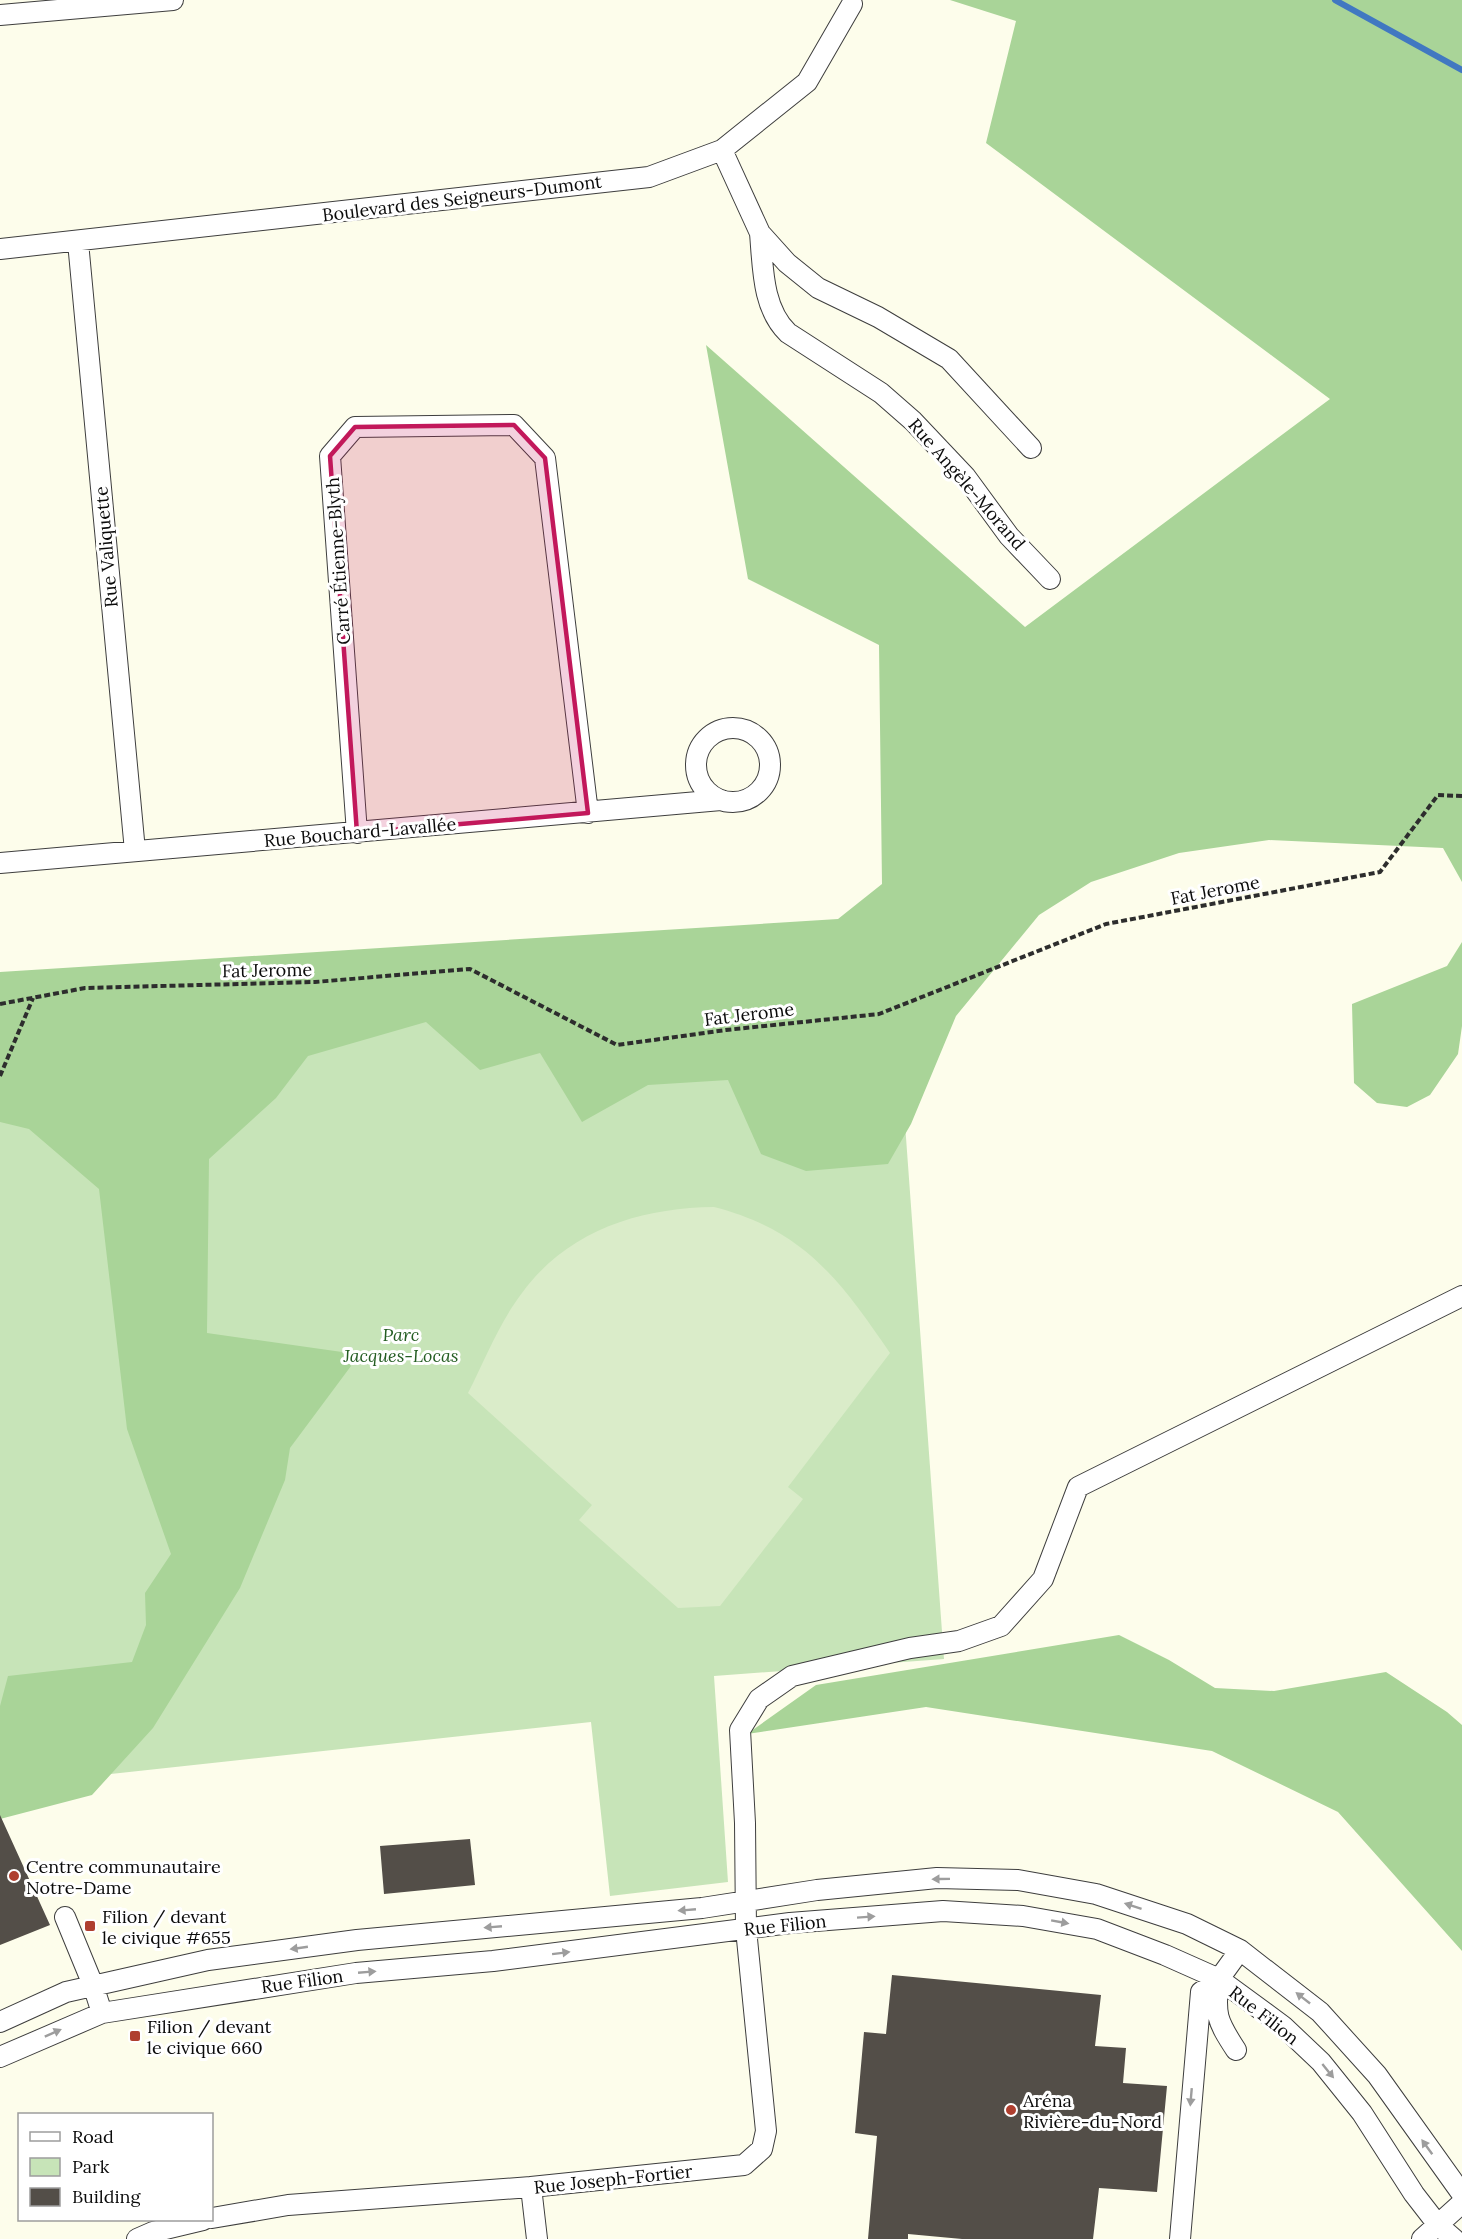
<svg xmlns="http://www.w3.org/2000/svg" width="1462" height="2239" viewBox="0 0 1462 2239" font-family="Lora,serif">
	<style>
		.green { fill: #c7e4b8 }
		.forest { fill: #a9d498 }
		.pitch { fill: #daecc9 }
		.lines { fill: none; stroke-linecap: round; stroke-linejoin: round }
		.stream { stroke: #4178c1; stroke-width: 6 }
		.building { fill: #534e48 }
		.minor-casing { stroke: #3e3e3e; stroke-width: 22 }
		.path { stroke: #2d2d2d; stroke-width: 4; stroke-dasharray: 6 3; stroke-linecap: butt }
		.minor { stroke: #fff; stroke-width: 20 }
		.oneway { fill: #9d9d9d }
		.marked { fill: #c2185b; fill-opacity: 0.2; stroke: #c2185b; stroke-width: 4.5; stroke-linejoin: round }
		.poi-dot { fill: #af3f2f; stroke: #fff; stroke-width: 2 }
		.labels { text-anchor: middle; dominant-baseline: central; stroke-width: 6; stroke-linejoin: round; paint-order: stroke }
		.street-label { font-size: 18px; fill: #0b0b0b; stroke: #fff }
		.park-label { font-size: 18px; font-style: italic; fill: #245d22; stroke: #fff }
		.poi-label { font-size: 18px; fill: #0b0b0b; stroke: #fff; text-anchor: start }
	</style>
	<rect width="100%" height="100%" fill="#fdfdeb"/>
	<path class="green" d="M890,918L944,1659L714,1676L728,1882L610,1896L591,1722L0,1786V974Z"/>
	<path class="forest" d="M950,0H1462V882L1443,848L1269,840L1179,853L1091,882L1039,915L956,1016L911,1124L888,1164L806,1171L761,1154L728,1080L648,1085L582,1122L540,1053L480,1070L426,1022L308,1056L276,1098L209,1159L207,1333L342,1352L351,1366L290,1448L285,1480L240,1588L153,1728L92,1795L0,1819V1706L8,1676L132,1662L146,1625L145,1593L171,1554L127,1429L99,1189L29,1129L0,1122V972L838,919L882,884L879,645L748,579L706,345L1025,627L1330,399L986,143L1016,21Z
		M1462,942V1026L1458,1054L1430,1095L1407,1107L1377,1103L1354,1083L1352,1004L1447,966Z
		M1119,1635L1169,1660L1215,1688L1274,1691L1386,1672L1447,1712L1462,1725V1951L1338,1812L1212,1751L926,1707L747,1734L816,1685Z"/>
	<path class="pitch" d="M714,1207C804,1230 840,1280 890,1353L788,1487L803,1499L720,1606L678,1608L579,1520L592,1505L468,1393C485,1360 499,1323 522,1293C568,1230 640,1208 714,1207Z"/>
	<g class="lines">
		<path class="stream" d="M1335,0L1462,70"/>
	</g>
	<path class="building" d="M0,1815L50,1925L0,1945Z
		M470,1839L475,1885L384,1894L380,1846Z
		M892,1975L1101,1995L1095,2046L1126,2048L1123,2083L1167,2086L1157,2192L1099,2188L1093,2239H962L908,2234V2239H868L877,2136L855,2133L864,2032L886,2034Z"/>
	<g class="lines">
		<g class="minor-casing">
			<path id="minor" d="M0,15L173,0
				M722,150L760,233L787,263L818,288L878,317L949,359L1031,448
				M760,233C763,267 762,308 788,333L881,393L913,421L965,476L1009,536L1050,579
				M78,242L135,851
				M0,249L649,177L722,150L807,82L852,4
				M696 765a37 37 0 1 1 74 0a37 37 0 1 1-74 0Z
				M357,833L330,456L355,427L514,425L545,458L588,813
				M0,863L721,800
				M65,1917L93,1985L102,2013
				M1219,1979C1214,2014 1217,2021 1236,2050
				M0,2022L66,1992L208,1960L357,1940L702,1908L817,1890L937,1878L1018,1880L1096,1894L1187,1924L1240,1950L1320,2012L1377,2075L1462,2194
				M0,2057L102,2013L356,1973L493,1961L790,1923L943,1911L1023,1916L1097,1929L1165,1955L1219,1979L1283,2026L1321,2062L1362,2113L1414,2194L1438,2225L1454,2239
				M531,2187L537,2239
				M212,2218L288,2205L531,2187L744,2165L762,2149L766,2131L746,1929L745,1823L740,1730L759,1699L792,1676L910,1648L959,1641L1001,1626L1043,1579L1078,1487L1462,1296
				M137,2239L153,2232L203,2220
				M1180,2239L1201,1992L1219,1979L1240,1950
				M1422,2239L1462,2203"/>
		</g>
		<path class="path" d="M0,1004L85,988L315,982L470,969L617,1045L726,1030L879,1014L1106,924L1380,872L1438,795L1462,796
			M0,1076L33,998"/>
		<use href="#minor" class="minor"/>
	</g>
	<defs><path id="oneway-solid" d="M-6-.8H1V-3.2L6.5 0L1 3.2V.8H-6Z" transform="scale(1.5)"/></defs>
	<g class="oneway">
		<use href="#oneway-solid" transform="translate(941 1879) rotate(179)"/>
		<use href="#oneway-solid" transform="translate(1133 1906) rotate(-162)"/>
		<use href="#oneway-solid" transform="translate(687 1910) rotate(175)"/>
		<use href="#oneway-solid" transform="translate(866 1917) rotate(-4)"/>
		<use href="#oneway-solid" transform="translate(1060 1922) rotate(10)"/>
		<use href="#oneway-solid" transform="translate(493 1927) rotate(175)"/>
		<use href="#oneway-solid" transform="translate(299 1948) rotate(172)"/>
		<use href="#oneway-solid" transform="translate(561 1953) rotate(-7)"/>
		<use href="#oneway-solid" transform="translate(367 1972) rotate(-5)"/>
		<use href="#oneway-solid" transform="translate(1303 1998) rotate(-142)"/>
		<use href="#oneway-solid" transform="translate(53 2033) rotate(-24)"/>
		<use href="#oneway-solid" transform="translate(1328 2071) rotate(51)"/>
		<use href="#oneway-solid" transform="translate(1191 2097) rotate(95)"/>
		<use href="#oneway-solid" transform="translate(1427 2147) rotate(-126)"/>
	</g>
	<path class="marked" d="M514,425L545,458L588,813L357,833L330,456L355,427Z"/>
	<g class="poi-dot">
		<circle cx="14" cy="1876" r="6"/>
		<rect x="84" y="1920" width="12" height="12" rx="3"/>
		<rect x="129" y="2030" width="12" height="12" rx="3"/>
		<circle cx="1011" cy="2110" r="6"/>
	</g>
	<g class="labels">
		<g class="street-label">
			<text transform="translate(462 198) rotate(-7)">Boulevard des Seigneurs-Dumont</text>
			<text transform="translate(967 484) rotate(49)">Rue Angèle-Morand</text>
			<text transform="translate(106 547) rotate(-95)">Rue Valiquette</text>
			<text transform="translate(338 561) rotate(-94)">Carré Étienne-Blyth</text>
			<text transform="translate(360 832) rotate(-5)">Rue Bouchard-Lavallée</text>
			<text transform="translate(1215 890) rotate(-11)">Fat Jerome</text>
			<text transform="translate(267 970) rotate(-1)">Fat Jerome</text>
			<text transform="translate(749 1014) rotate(-7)">Fat Jerome</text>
			<text transform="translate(785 1925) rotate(-6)">Rue Filion</text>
			<text transform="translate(302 1981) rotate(-8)">Rue Filion</text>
			<text transform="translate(1264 2015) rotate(38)">Rue Filion</text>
			<text transform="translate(613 2179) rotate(-6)">Rue Joseph-Fortier</text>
		</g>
		<g class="park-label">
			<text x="401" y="1334">Parc<tspan x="401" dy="21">Jacques-Locas</tspan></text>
		</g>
		<g class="poi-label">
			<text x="26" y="1866">Centre communautaire<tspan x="26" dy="21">Notre-Dame</tspan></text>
			<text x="102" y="1916">Filion / devant<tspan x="102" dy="21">le civique #655</tspan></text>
			<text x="147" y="2026">Filion / devant<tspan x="147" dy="21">le civique 660</tspan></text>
			<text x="1023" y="2100">Aréna<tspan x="1023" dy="21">Rivière-du-Nord</tspan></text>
		</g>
	</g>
	<rect x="18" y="2113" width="195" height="108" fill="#ffffff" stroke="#9d9d9d" stroke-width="1.5"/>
	<rect x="30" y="2132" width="30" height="9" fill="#ffffff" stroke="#9d9d9d" stroke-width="1.5"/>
	<text x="72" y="2143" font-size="18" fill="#0b0b0b">Road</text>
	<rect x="30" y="2158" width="30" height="18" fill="#c7e4b8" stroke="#9d9d9d" stroke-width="1.5"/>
	<text x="72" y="2173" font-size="18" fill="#0b0b0b">Park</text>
	<rect x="30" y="2188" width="30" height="18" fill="#534e48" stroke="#9d9d9d" stroke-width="1.5"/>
	<text x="72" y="2203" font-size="18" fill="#0b0b0b">Building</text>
</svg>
